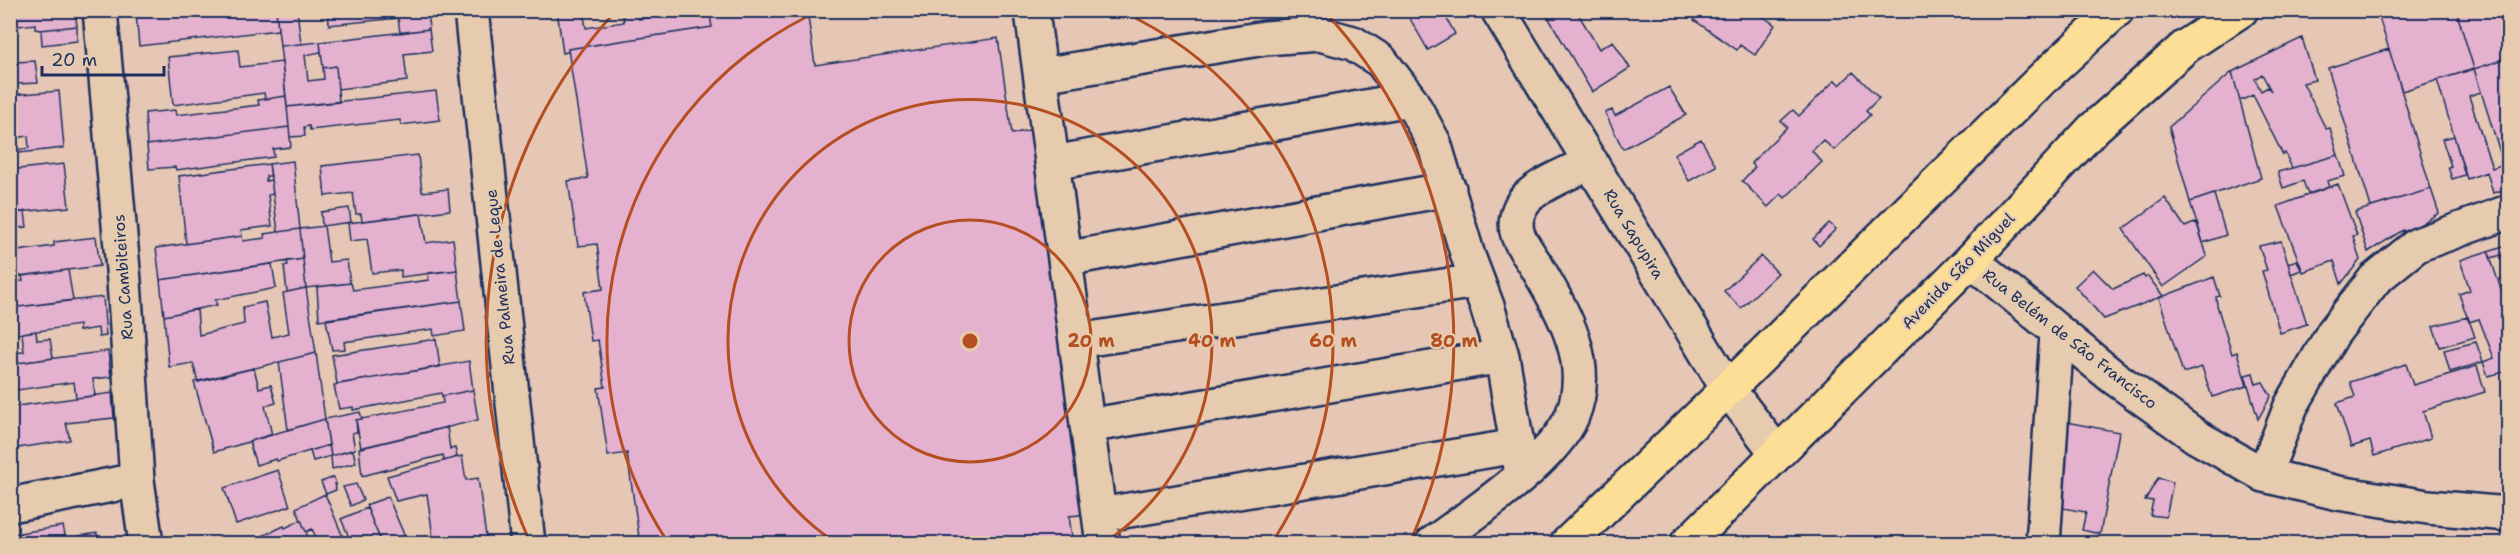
<svg xmlns="http://www.w3.org/2000/svg" width="2519" height="554" viewBox="0 0 2519 554" font-family="'Shantell Sans',sans-serif">
	<style>
		.building { fill: #e4b1cf; stroke: #1b2f5e; stroke-width: 1.5; fill-rule: evenodd }
		.lines { fill: none; stroke-linecap: round; stroke-linejoin: round }
		.minor-casing { stroke: #1b2f5e; stroke-width: 38 }
		.major-casing { stroke: #1b2f5e; stroke-width: 38 }
		.minor { stroke: #e7cbae; stroke-width: 33 }
		.major { stroke: #fdde96; stroke-width: 33 }
		.ring { fill: none; stroke: #b54e20; stroke-width: 3 }
		.labels { text-anchor: middle; dominant-baseline: central; stroke-width: 4.5; stroke-linejoin: round; paint-order: stroke }
		.street-label { font-size: 16px; fill: #1b2f5e; stroke: #e7cbae }
		.centre { fill: #b54e20; stroke: #e7cbae; stroke-width: 3 }
		.ring-label { font-size: 18px; text-anchor: middle; font-weight: bold; fill: #b54e20; stroke: #e7cbae; stroke-width: 4.5; stroke-linejoin: round; paint-order: stroke }
	</style>
	<rect width="100%" height="100%" fill="#e6c6b5"/>
	<filter id="ink" filterUnits="userSpaceOnUse"><feTurbulence type="fractalNoise" baseFrequency=".0167" numOctaves="2"/><feDisplacementMap in="SourceGraphic" scale="12" xChannelSelector="R" yChannelSelector="G"/><feConvolveMatrix kernelMatrix="1 2 1 2 8 2 1 2 1" color-interpolation-filters="sRGB"/></filter>
	<g filter="url(#ink)">
		<path class="building" d="M10,10H75L77,26L41,30L35,29V24L10,27Z
			M165,10V16L215,10H276L278,30L139,46L136,13Z
			M276,10H297L301,44L280,46Z
			M328,10H397L398,18L329,25Z
			M397,10H427L429,29L400,33Z
			M557,10H583L586,28L624,22L622,10H638L639,19L672,14V10H709L712,27L568,49V52L563,53Z
			M709,10H807L815,65L998,38L1012,134L1033,129L1090,514L1069,516L1073,544H640L627,453L608,456L598,388L605,387L598,340L591,341L584,292L603,289L597,244L578,246L568,181L588,178L568,49L712,27Z
			M1405,10H1442L1455,34L1428,50Z
			M1544,10H1576L1599,49L1613,41L1630,68L1592,92Z
			M1701,10H1764L1761,15L1775,25L1755,55L1740,45L1737,50L1694,20Z
			M2456,10H2508V58L2474,69Z
			M2456,10L2474,69L2402,91L2377,11Z
			M77,26V41L42,45L41,30Z
			M429,29L432,51L404,54L407,81L338,89L336,66L323,68L320,42Z
			M2302,38L2315,80L2303,83L2326,129L2330,128L2338,155L2292,168L2285,153L2283,155L2253,95L2240,101L2232,72ZM2262,74L2271,91L2268,87L2261,91L2255,79Z
			M320,42L321,52L305,55L308,81L324,79L323,68L336,66L339,102L287,107L280,46Z
			M2389,49L2431,189L2371,207L2328,68Z
			M238,50L240,67L282,62L286,96L265,99L264,93L173,105L168,57Z
			M2508,58V178L2474,69Z
			M35,61L38,83L17,84L15,62Z
			M15,62L17,84L10,85V63Z
			M2474,69L2481,92L2469,96L2492,168L2504,164L2508,178V189L2493,193L2487,172L2467,179L2437,80Z
			M1853,72L1879,98L1866,111L1870,115L1834,150L1823,140L1812,151L1822,162L1785,198L1781,194L1768,207L1742,181L1755,167L1751,163L1787,127L1781,121L1793,110L1799,116L1835,80L1840,85Z
			M2232,72L2261,178L2190,202L2169,127Z
			M1669,87L1686,115L1623,149L1605,113L1612,110L1615,116Z
			M59,91L64,148L10,154V95ZM28,136L29,148L17,150L15,138Z
			M436,91L440,120L401,125L400,120L310,130L309,126L304,127L305,136L290,137L287,107Z
			M286,96L289,127L147,145L145,113L175,110L176,115L259,105L258,100Z
			M289,127L291,147L273,149L274,157L176,170L175,167L149,169L147,145Z
			M2454,136L2465,175L2452,179L2448,167L2451,166L2442,139Z
			M1701,139L1716,166L1689,181L1674,154Z
			M418,155L422,192L448,189L450,210L362,221L361,214H356L353,193L325,196L322,166Z
			M2338,155L2345,176L2327,181L2329,187L2308,194L2303,181L2283,188L2278,172Z
			M293,161L300,229L278,232L269,164Z
			M64,164L69,207L10,213V170Z
			M269,164L271,176H266V181L271,180L273,194L268,195L272,226L241,230L242,236L186,244L179,176Z
			M2338,184L2357,235L2353,236L2360,260L2341,284L2334,261L2303,272L2278,206Z
			M2431,189L2439,213L2405,234L2403,230L2368,252L2355,212Z
			M2214,194L2226,235L2203,243L2190,202Z
			M2165,198L2185,227L2197,222L2207,256L2163,287L2123,229Z
			M349,208L351,222L322,226L321,212Z
			M25,212L27,227L10,229V213Z
			M421,214L426,243L453,239L457,270L401,277V270L372,273L367,239L350,241L348,223Z
			M1829,223L1836,229L1819,246L1813,239Z
			M324,226L329,262L347,260L350,283L306,288L300,229Z
			M300,229L303,259L160,280L156,248L242,236L243,241L265,238L264,234Z
			M96,237L100,266L10,277V252L54,246V242Z
			M2281,241L2307,324L2280,333L2262,271L2267,270L2259,246Z
			M2506,245L2508,253L2491,258L2488,251Z
			M2488,251L2508,310V371L2488,376L2483,362L2494,358L2479,319L2469,322L2459,294L2470,290L2460,260Z
			M1761,256L1778,273L1741,308L1724,291Z
			M303,259L306,288L287,292L284,266L288,265L287,261Z
			M2297,260L2301,270L2291,274L2288,263Z
			M272,264L276,288L215,300L217,305L164,316L160,280Z
			M2093,269L2113,289L2143,275L2145,278L2148,276L2163,296L2104,319L2075,286Z
			M68,270L73,300L10,308V283L23,281L22,276Z
			M457,270L461,301L319,320L317,287L351,283L353,290L429,280L428,273Z
			M2508,271V309L2498,280L2505,277L2503,272Z
			M2214,277L2220,296L2216,297L2217,305L2232,354L2237,352L2247,386L2212,397L2202,367L2183,373L2159,298Z
			M306,288L316,353L198,382L193,363L169,367L164,316L197,309L199,335L244,324L243,307L265,302L272,337L289,333L283,293Z
			M103,297L106,336L99,337L98,328L79,331V325L10,335V308Z
			M461,301L465,331L434,336L433,329L344,342L345,349L332,350L326,320Z
			M2468,317L2475,337L2440,347L2433,326Z
			M36,331L37,340L50,339L53,358L10,364V353L24,352L22,333Z
			M436,339L440,367L337,384L332,355Z
			M2476,342L2483,362L2450,372L2444,350Z
			M108,351L111,377L93,379L95,396L76,398L74,382L10,391V364Z
			M316,353L325,419L288,430L279,362Z
			M469,361L473,390L442,396L441,393L353,410V407L339,409L334,385Z
			M2406,364L2413,385L2477,366L2485,392L2423,411L2431,438L2374,456L2370,441L2351,447L2337,403L2355,397L2350,382Z
			M254,368L259,388L271,385L276,403L265,406L272,435L214,452L194,382Z
			M2253,373L2256,384L2263,382L2271,396L2258,419L2245,375Z
			M473,390L478,420L361,448L356,420L443,403L442,396Z
			M112,393L114,418L66,423L70,440L12,449L15,471H10V407Z
			M360,412L362,419L356,420L357,432L352,433L355,449L331,456L325,419Z
			M325,419L329,445L277,461L276,459L256,465L249,441Z
			M2066,422L2119,432L2100,534L2082,530L2086,512L2051,506Z
			M447,427L450,449L455,448L457,457L444,461L443,455L362,476L359,448Z
			M329,445L331,456L313,461L310,451Z
			M353,450L356,463L332,469L331,456Z
			M462,456L466,480L478,478L487,544H434L427,494L396,501L387,476Z
			M278,470L290,506L236,524L224,488Z
			M334,477L336,490L326,494L321,482Z
			M2158,478L2173,482L2166,517L2150,515L2153,501L2145,500Z
			M356,484L363,500L351,506L343,487Z
			M325,494L346,544H319L312,529L306,532L296,508Z
			M388,497L408,544H382L366,505Z
			M367,508L382,544H352L341,519Z
			M301,520L311,544H245L284,526L285,528Z
			M63,526L67,544H21L20,533Z
			M20,533L21,544H10V535Z
			M97,533L99,544H67L66,538Z
			M1860,537H1868V541L1917,544H1838V539L1860,540Z"/>
		<g class="lines">
			<g class="minor-casing">
				<path id="minor" d="M100,10L124,281L137,480L146,544
					M471,10L528,544
					M1498,10L1728,389L1777,453
					M1032,12L1103,544
					M1041,75L1265,38L1320,34L1353,43L1381,61L1410,99L1434,143L1468,256L1487,306L1502,356L1522,474
					M1053,163L1410,99
					M1065,259L1449,189
					M1971,260L2112,376L2197,437L2264,475L2338,493L2428,507L2508,514
					M1076,341L1477,281
					M1087,426L1502,356
					M2264,475L2291,406L2333,333L2375,279L2417,245L2508,212
					M10,505L137,480
					M1099,515L1517,446
					M1432,544C1472,515 1554,460 1572,416C1594,363 1563,312 1537,267C1531,257 1522,246 1518,235C1514,224 1517,211 1524,201C1536,185 1572,172 1591,162
					M2043,544L2057,334"/>
			</g>
			<g class="major-casing">
				<path id="major" d="M1567,544L1728,389L2043,78L2117,10
					M1687,544L1971,260L2093,129L2185,47L2241,10"/>
			</g>
			<use href="#minor" class="minor"/>
			<use href="#major" class="major"/>
		</g>
	</g>
	<g class="ring">
		<circle cx="970" cy="341" r="121"/>
		<path d="M836 543A242 242 0 1 1 1104 543"/>
		<path d="M667 541A363 363 0 0 1 819 11M1121 11A363 363 0 0 1 1273 541"/>
		<path d="M530 542A484 484 0 0 1 616 11M1324 11A484 484 0 0 1 1410 542"/>
	</g>
	<g class="labels">
		<g class="street-label">
			<text transform="translate(1634 234) rotate(59)">Rua Sapupira</text>
			<text transform="translate(1958 271) rotate(-46)">Avenida São Miguel</text>
			<text transform="translate(123 277) rotate(-94)">Rua Cambiteiros</text>
			<text transform="translate(500 277) rotate(-96)">Rua Palmeira de Leque</text>
			<text transform="translate(2070 339) rotate(38)">Rua Belém de São Francisco</text>
		</g>
	</g>
	<circle cx="970" cy="341" r="9" class="centre"/>
	<g class="ring-label">
		<text x="1091" y="347">20 m</text>
		<text x="1212" y="347">40 m</text>
		<text x="1333" y="347">60 m</text>
		<text x="1454" y="347">80 m</text>
	</g>
	<rect width="2519" height="554" fill="none" stroke="#e7cbae" stroke-width="36"/>
	<rect x="18" y="18" width="2483" height="518" fill="none" stroke="#1b2f5e" stroke-width="2" filter="url(#ink)"/>
	<path d="M42 66v9h122v-9" fill="none" stroke="#1b2f5e" stroke-width="3"/>
	<text x="51" y="66" font-size="18" fill="#1b2f5e" stroke="#e7cbae" stroke-width="4.5" paint-order="stroke">20 m</text>
</svg>
